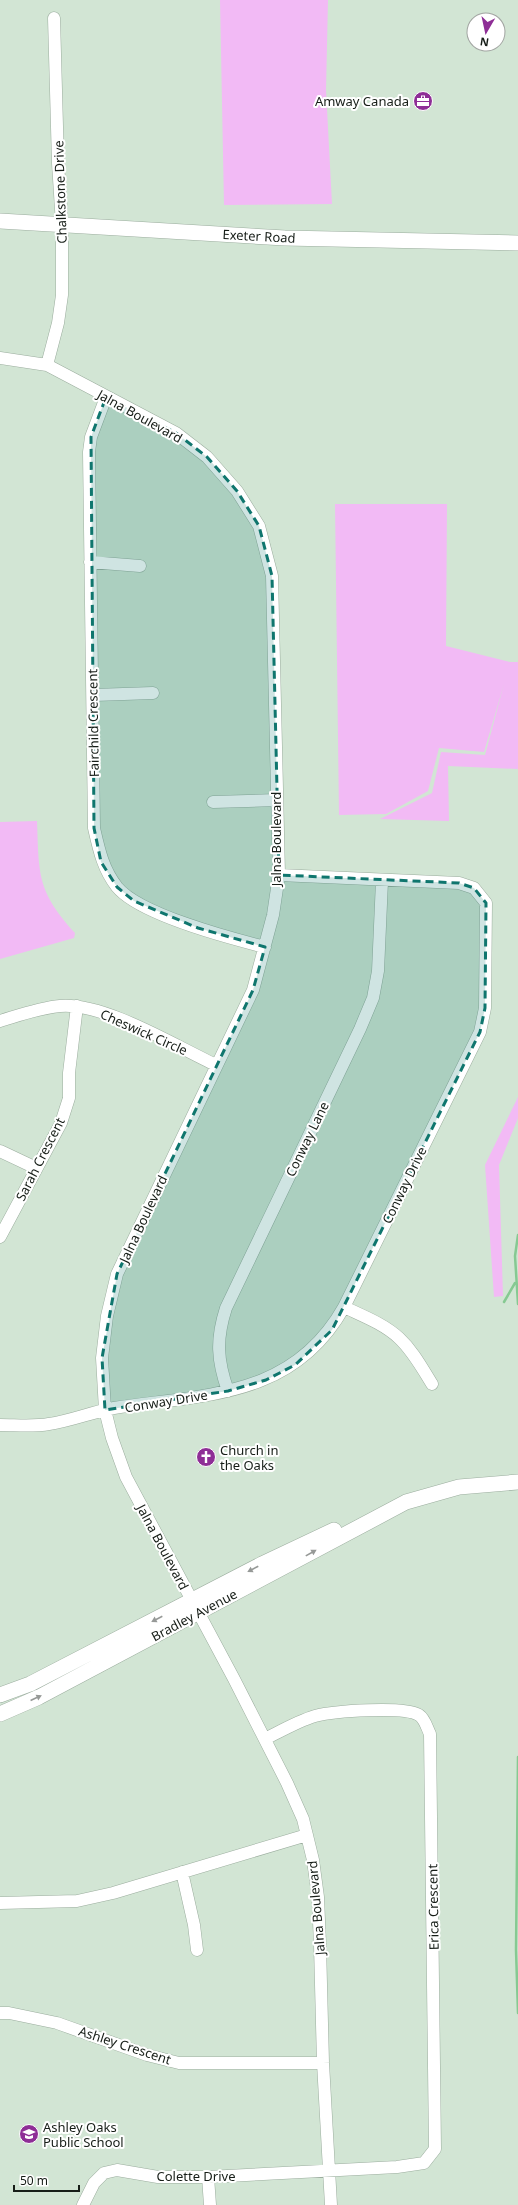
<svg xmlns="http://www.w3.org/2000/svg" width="518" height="2205" viewBox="0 0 518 2205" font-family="'Noto Sans',sans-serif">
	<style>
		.green { fill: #f2baf5 }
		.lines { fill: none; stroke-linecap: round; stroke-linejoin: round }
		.stream { stroke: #86c992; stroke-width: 2.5 }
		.minor-casing { stroke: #9bad9e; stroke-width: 13 }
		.major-casing { stroke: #9bad9e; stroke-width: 16 }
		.minor { stroke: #fff; stroke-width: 12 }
		.major { stroke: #fff; stroke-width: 15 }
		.oneway { fill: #969997 }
		.marked { fill: #0f766e; fill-opacity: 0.2; stroke: #0f766e; stroke-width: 3; stroke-dasharray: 8 5; stroke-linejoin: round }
		.labels { text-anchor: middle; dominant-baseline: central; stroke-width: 4; stroke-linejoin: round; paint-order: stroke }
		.poi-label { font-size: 13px; fill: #161d17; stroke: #fff; text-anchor: start }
		.street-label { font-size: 13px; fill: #161d17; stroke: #fff }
	</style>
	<rect width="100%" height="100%" fill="#d2e5d4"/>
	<path class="green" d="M220,0H328L326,90L332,204L224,205Z
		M335,504H447L446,646L510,662H518V769L448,766L449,821L380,819L432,793L441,752L485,755L504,684L484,752L439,748L428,791L386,814L339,815Z
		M37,821C39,875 37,891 75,933L74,938L0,959V822Z
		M518,1097V1118L499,1165L503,1296L494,1297L485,1165Z"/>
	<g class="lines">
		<path class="stream" d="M518,1235L515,1256L518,1304
			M504,1302L515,1283
			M518,1757L516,1950L518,2013"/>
		<g class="minor-casing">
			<path id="minor" d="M0,358L47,365L176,433L207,457L237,491L259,526L272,576L279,875L273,915L253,990L117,1274L107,1316L102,1358L105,1410L112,1438L126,1477L234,1679L287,1783L303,1819L313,1860L318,1897L320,1945L323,2063L331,2205
				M47,365L58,323L62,295V224L58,163L54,18
				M106,397L91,437L89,452L94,828C99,850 103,869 117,887C139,914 229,938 265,947
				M90,562L140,566
				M94,695L153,693
				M213,802L277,800
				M0,1021C20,1015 39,1008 60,1006C104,1002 175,1046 216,1065
				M0,1151L36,1168
				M0,1237L61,1123L69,1098V1073L77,1006
				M344,1307C363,1316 384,1324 399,1338C413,1351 422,1368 432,1384
				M228,1391C217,1360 216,1339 226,1308L360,1029L373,998L378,971L382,881
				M0,1425C16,1425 33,1427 49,1424C71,1421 92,1412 114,1408C206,1394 293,1398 344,1307L480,1032L485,1008L486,903L474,888L459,883L279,875
				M182,1872L194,1925L197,1950
				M0,1903L77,1901L113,1893L307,1835
				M0,2013H9L57,2023L147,2055L179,2063H323
				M208,2177L210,2205
				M83,2205L94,2183L104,2173L117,2170L158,2177H208L397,2167L424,2163L435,2149L430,1734C427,1728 425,1719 419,1715C404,1706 334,1711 315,1716C298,1721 281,1731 265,1739"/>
		</g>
		<g class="major-casing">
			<path id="major" d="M0,221L285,238L518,243
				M0,1695L30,1684L262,1564L334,1530
				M0,1714L39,1697L406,1502L459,1487L518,1482"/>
		</g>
		<use href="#minor" class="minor"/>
		<use href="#major" class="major"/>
	</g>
	<defs><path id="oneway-solid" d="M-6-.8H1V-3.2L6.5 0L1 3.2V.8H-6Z"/></defs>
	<g class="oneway">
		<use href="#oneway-solid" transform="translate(311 1553) rotate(-29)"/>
		<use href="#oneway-solid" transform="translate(253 1569) rotate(152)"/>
		<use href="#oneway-solid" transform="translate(157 1619) rotate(153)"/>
		<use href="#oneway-solid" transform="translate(36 1698) rotate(-25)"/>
	</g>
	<path class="marked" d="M106,397L176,433L207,457L237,491L259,526L272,576L279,875L459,883L474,888L486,903L485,1008L480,1032L332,1330L295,1365L266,1380L228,1391L105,1410L102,1358L117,1274L253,990L265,947L198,928L134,901L117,887L101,862L94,828L91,437Z"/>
	<defs>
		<g id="office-disc" transform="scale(1)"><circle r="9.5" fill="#8e2e96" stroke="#fff"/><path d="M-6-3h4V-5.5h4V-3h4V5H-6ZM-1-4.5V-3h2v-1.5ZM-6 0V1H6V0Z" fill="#fff"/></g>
		<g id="church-disc" transform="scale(1)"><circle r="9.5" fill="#8e2e96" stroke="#fff"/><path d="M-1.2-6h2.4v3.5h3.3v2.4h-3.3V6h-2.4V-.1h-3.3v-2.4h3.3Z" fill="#fff"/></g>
		<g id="school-disc" transform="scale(1)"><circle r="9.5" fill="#8e2e96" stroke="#fff"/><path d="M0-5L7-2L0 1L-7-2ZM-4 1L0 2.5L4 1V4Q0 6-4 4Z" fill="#fff"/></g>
	</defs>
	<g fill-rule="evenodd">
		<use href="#office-disc" x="423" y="101"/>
		<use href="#church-disc" x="206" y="1457"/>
		<use href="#school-disc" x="29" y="2134"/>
	</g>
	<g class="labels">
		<g class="poi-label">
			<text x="409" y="101" text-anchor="end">Amway Canada</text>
			<text x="220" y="1450">Church in<tspan x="220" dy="15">the Oaks</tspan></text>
			<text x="43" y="2127">Ashley Oaks<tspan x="43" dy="15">Public School</tspan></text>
		</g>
		<g class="street-label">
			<text transform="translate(60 192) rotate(-92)">Chalkstone Drive</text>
			<text transform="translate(259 236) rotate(3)">Exeter Road</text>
			<text transform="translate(140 416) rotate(29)">Jalna Boulevard</text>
			<text transform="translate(93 723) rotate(-91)">Fairchild Crescent</text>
			<text transform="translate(276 839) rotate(-90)">Jalna Boulevard</text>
			<text transform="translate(144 1032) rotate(24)">Cheswick Circle</text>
			<text transform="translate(307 1139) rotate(-64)">Conway Lane</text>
			<text transform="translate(40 1159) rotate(-63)">Sarah Crescent</text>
			<text transform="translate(404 1185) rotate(-64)">Conway Drive</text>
			<text transform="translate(143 1219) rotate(-65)">Jalna Boulevard</text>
			<text transform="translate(166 1401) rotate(-9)">Conway Drive</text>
			<text transform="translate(163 1547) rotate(62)">Jalna Boulevard</text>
			<text transform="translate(194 1615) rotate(-28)">Bradley Avenue</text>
			<text transform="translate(433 1907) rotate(-91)">Erica Crescent</text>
			<text transform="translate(316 1908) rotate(-95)">Jalna Boulevard</text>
			<text transform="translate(125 2045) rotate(18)">Ashley Crescent</text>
			<text x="196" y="2176">Colette Drive</text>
		</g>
	</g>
	<g transform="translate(486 32) rotate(189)"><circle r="19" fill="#ffffff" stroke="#a2a5a2"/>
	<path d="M0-3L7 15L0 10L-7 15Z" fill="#8e2e96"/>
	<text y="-6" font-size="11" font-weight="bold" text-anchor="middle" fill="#161d17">N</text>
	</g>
	<path d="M14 2185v6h65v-6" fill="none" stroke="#161d17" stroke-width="2"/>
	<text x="20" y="2185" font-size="12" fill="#161d17" stroke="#ffffff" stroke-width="3" paint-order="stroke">50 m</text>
</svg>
